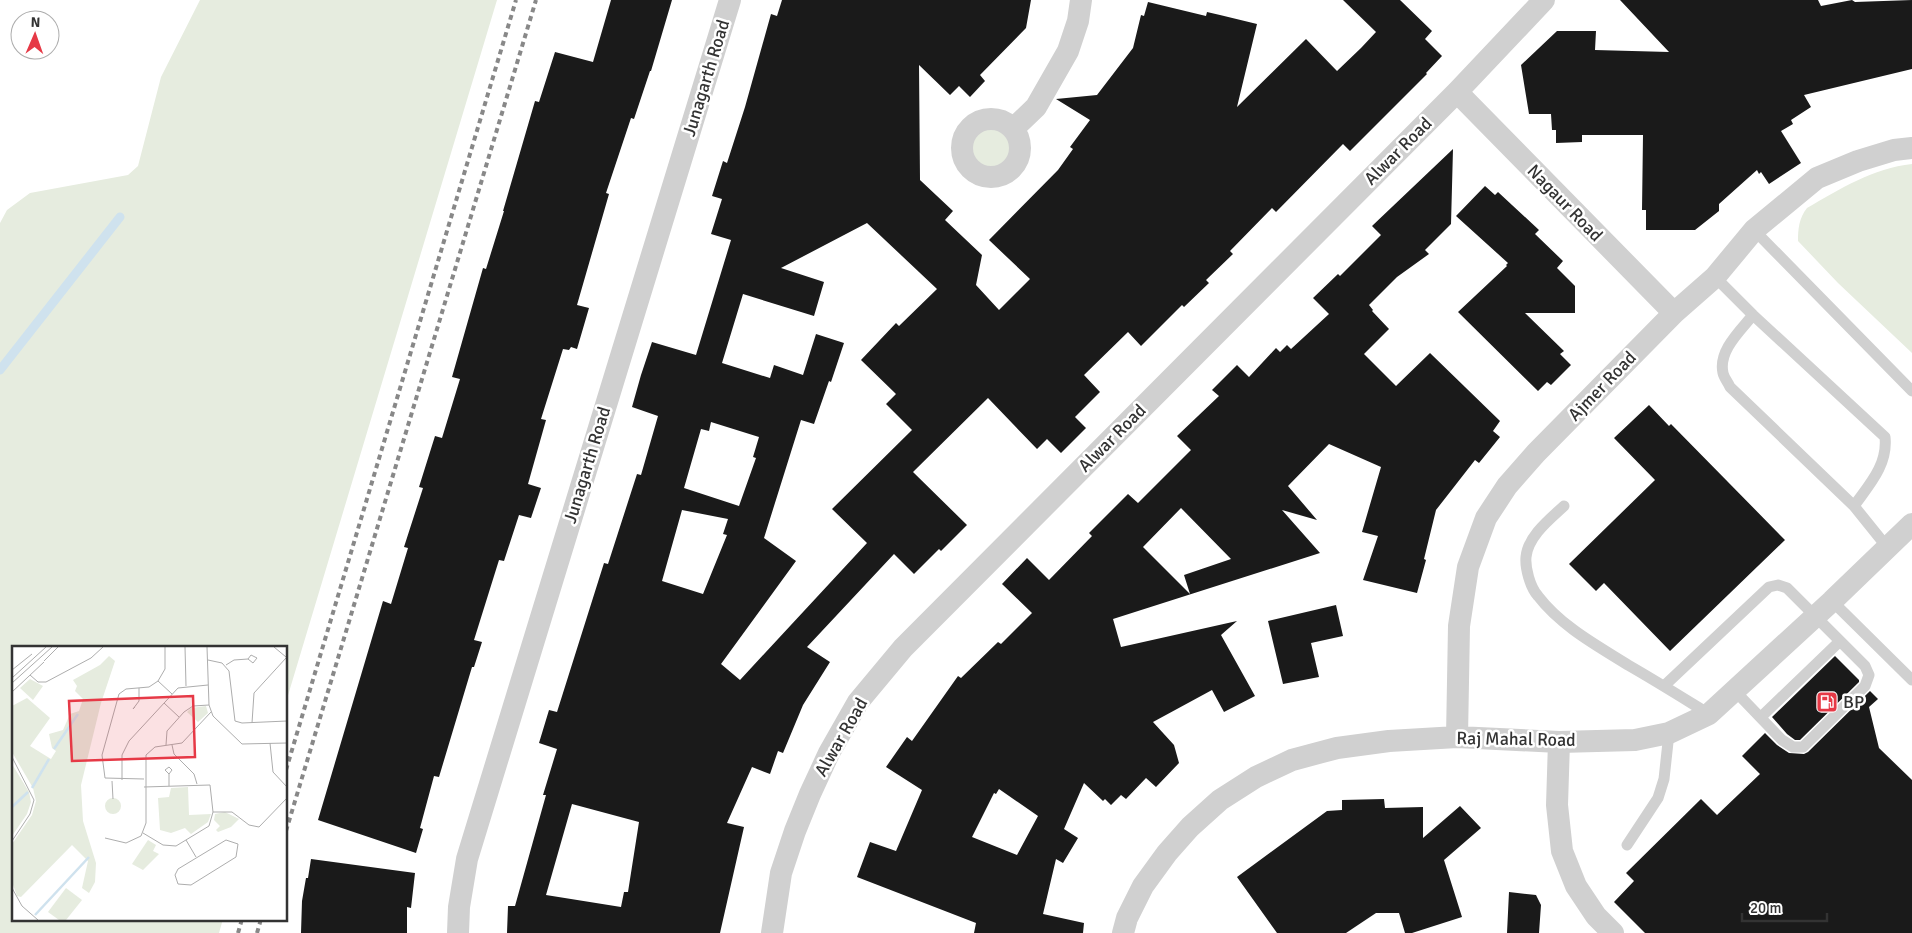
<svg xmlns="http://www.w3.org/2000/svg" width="1912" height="933" viewBox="0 0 1912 933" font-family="Signika,sans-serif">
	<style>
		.green { fill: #e6ecdf }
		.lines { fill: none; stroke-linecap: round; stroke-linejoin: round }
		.stream { stroke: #cfe2ee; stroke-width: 9 }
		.building { fill: #1a1a1a; fill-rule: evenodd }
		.service { stroke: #d0d0d0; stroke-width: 11 }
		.minor { stroke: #d0d0d0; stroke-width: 22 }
		.rail { stroke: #888; stroke-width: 4; stroke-dasharray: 5 4; stroke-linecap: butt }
		.labels { text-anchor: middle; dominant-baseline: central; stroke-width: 5; stroke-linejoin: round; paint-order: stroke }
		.street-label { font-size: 18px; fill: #333; stroke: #fff }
		.poi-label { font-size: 18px; fill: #333; stroke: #fff; text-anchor: start }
		.inset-river { fill: none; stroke: #cfe2ee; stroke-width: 2.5 }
		.inset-road { fill: none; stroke: #adadad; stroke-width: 1 }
		.view { fill: #e63946; fill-opacity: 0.15; stroke: #e63946; stroke-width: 2.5 }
		.inset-edge { fill: none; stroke: #333; stroke-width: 2.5 }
	</style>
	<rect width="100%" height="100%" fill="#fff"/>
	<path class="green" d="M200,0H497L286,702V647H14V919H223L219,933H0V223L7,210L30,193L128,175L138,166L161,77Z
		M972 148a19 19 0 1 1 38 0a19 19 0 1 1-38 0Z
		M1912,164V353L1838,283L1798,241C1798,229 1799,218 1807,208C1840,189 1873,168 1912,164Z"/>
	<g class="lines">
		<path class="stream" d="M0,370L120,217"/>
	</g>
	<path class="building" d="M611,0H672L651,71H650L634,119L631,118L606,193L609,194L577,305L589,308L577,349L571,347L569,350L563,349L541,419L546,420L528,484L541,488L531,518L519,515L504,561L499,560L474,640L482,642L474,667H472L439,777L434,776L420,828L423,829L416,853L318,820L383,601L391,604L408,548L404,547L423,488L419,487L435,436L442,438L460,379L452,377L483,268L486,269L504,211H503L535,101L539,102L555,52L593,62Z
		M782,0H1031L1026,28L980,75L985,81L970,97L959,86L950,95L919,65L920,180L953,211L945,220L982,255L976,285L999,310L1030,279L989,240L1058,170L1073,149L1070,147L1090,120L1056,99L1097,95L1133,48L1141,15L1144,16L1148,2L1206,16L1207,12L1220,15L1257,24L1237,107L1306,39L1337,71L1361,48L1376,32L1343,0H1400L1432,31L1425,39L1442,56L1426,73L1427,74L1350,151L1343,144L1276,212L1272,208L1230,251L1233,254L1206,280L1209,283L1184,307L1182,305L1141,346L1128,332L1084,375L1100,392L1075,417L1086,428L1061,453L1047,439L1037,449L988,398L913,472L967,525L941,551L939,549L914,574L894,554L807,647L830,662L803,705L783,753L778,751L770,774L752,767L727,823L744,827L720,933H507L508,906H515L546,795H543L557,749L539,743L549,710L557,712L604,563L608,564L637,474L641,475L658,416L632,407L641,375L652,342L696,355L731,240L711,234L722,199L712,196L723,161L727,163L745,107L771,14L777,16ZM867,223L937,289L899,326L896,323L861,360L896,394L886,404L912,430L832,509L867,543L740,680L721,664L796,561L764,538L801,420L814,424L829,381L831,382L844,343L816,334L803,375L774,365L770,378L722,363L743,294L814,316L824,282L781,268ZM711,422L759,437L753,457L756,458L739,506L684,488L701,429L709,431ZM682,510L728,519L723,534L727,535L703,594L662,581ZM572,804L639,822L628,892H624L621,907L546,895Z
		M1620,0H1818L1821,6L1852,0L1855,2L1912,0V69L1804,95L1811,107L1791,120L1793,124L1781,131L1801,163L1769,184L1761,172L1759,174L1757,170L1719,204V211L1695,230H1646V210H1642L1643,135H1582V142L1556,143V130H1552L1551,114H1529L1521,65L1557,31H1596L1595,50L1669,52Z
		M1453,149L1451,224L1425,250L1429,254L1397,277L1369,305L1373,310L1372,311L1389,329L1364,354L1396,386L1430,353L1500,421L1493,431L1500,437L1479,463L1475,460L1436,510L1424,559L1426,560L1417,593L1363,580L1378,536L1362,532L1381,467L1329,444L1288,486L1317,520L1282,510L1320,553L1113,619L1121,647L1237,621L1221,635L1255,696L1224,712L1212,690L1153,722L1174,745L1179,763L1156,787L1146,778L1126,799L1121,795L1111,805L1105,799L1103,801L1084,783L1064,829L1078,838L1063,863L1056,859L1043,914L1084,923L1083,933H974L976,923L857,877L870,842L896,851L922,790L886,767L907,737L912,741L958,676L961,678L998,642L1001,644L1032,613L1002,584L1027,558L1049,580L1092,536L1089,533L1128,494L1138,503L1191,450L1177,436L1219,396L1212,390L1237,365L1249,377L1276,348L1280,352L1287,345L1291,349L1329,314L1313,298L1338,274L1340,276L1381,235L1372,226ZM1181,508L1231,559L1184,575L1190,594L1143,547ZM999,789L1038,816L1017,855L972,837L994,793L996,794Z
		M1485,186L1495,195L1498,192L1539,230L1535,234L1563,261L1557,268L1575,286V313H1525L1564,351L1560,354L1571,365L1551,385L1547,382L1538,391L1458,312L1507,266L1506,265L1508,263L1456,216Z
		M1649,405L1669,426L1671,424L1785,540L1670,651L1604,583L1596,591L1569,564L1655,480L1614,438Z
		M1336,605L1343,636L1311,643L1319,677L1283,684L1268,621Z
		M1835,656L1859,680V682L1800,740H1795L1787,734L1772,717Z
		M1870,691L1878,699L1869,707L1879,748L1912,780V933H1645L1614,902L1634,881L1626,873L1701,799L1717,815L1760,774L1742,756L1765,733L1777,745L1789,753L1804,754L1808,752Z
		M1384,799L1385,808L1423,807V838L1460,806L1481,828L1444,860L1462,917L1412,933H1405L1399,913H1376L1346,933H1277L1237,877L1327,811L1342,810V800Z
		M311,859L415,873L411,908L407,907V933H301L302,901L306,878H308Z
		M1509,892L1536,895L1541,905L1539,933H1507Z"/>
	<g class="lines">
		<path class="service" d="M1754,230L1912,391
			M1715,277L1753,315L1885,437C1888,465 1869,485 1854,506
			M1753,315C1740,331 1718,351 1723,373C1724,378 1728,382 1730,387L1854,506L1887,547
			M1564,506C1550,519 1528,536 1526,557C1525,568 1530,587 1538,596C1561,626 1596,645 1628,665C1656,681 1683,698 1709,714
			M1832,601L1912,680
			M1664,686L1769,587L1778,585L1787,588L1865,666L1869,675L1865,686L1803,747H1793L1782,740L1735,691
			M1761,717L1839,642
			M1627,845L1658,798L1664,779L1669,733"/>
		<path class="minor" d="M1457,92L1674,313
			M962 148a29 29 0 1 1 58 0a29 29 0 1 1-58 0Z
			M1013,129L1036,107L1068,51L1078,21L1081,0
			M1457,737L1459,626L1468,567L1486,518L1507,486L1536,453L1674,313L1715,277L1754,230L1817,178L1858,161L1894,150L1912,148
			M1559,742L1557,805L1562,851L1576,886L1596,916L1613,933
			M458,933L459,907L467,859L730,0
			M772,933L781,873L795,831L810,794L829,753L858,702L903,648L1457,92L1544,0
			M1123,933L1127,918L1143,886L1167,853L1190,827L1220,800L1256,777L1292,760L1337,748L1389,741L1457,737L1559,742L1635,740L1669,733L1709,714L1832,601L1912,524"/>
		<path class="rail" d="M286,770L516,0
			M286,831L536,0
			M238,933L242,919
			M257,933L261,919"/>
	</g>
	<defs>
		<g id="fuel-square" transform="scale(1.125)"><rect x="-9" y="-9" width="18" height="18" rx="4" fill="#e63946" stroke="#fff"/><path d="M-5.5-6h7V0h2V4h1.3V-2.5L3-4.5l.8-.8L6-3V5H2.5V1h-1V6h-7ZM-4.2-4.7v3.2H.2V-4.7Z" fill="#fff"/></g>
	</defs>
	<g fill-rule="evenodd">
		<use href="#fuel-square" x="1827" y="702"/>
	</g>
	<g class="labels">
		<g class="street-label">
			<text transform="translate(706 78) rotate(-73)">Junagarth Road</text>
			<text transform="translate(1398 151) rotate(-45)">Alwar Road</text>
			<text transform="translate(1565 203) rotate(46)">Nagaur Road</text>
			<text transform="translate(1602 386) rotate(-46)">Ajmer Road</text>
			<text transform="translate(1112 438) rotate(-45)">Alwar Road</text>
			<text transform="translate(587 465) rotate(-73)">Junagarth Road</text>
			<text transform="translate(841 737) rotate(-60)">Alwar Road</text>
			<text transform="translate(1516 739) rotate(1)">Raj Mahal Road</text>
		</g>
		<g class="poi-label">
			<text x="1843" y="702">BP</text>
		</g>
	</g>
	<g transform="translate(12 646)">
		<rect width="275" height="275" fill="#fff"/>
		<path d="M97,10L103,15L89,57L69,139L71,175L84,217L83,236L77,247L70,242L76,215L60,199L9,251L5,250L0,236V198L20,169L24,155L21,142L0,106V60L15,52L38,72L18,100L39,113L44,105L40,102L37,88L51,84L58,68L67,65L71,53L63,45L65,40L61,34L88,19ZM18,33L31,40L21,54L8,42ZM194,60L196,67L186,76L175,66L179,62ZM0,118L17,146L19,156L15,168L0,190ZM176,141L177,169L199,168L196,176L179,188L173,182L159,187L148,184L146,152L157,151L159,142ZM93 160a8 8 0 1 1 16 0a8 8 0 1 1-16 0ZM213,166L227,173L219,181L206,186L204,184L208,180L202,174L203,168ZM136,194L144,199L141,205L147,208L131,224L120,218ZM54,242L70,254L54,274H47L36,266Z" fill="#e6ecdf"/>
		<path class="inset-river" d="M42,103L66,68M20,142L37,113M0,161L16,146M23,269L77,211"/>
		<path class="inset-road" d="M173,1L174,40M195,1L197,59L201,70L230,98L275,97M262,1L274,11M196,14L210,17L217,25L223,75L230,77L275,75M32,15L46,1M214,19L222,14L236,13L239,9L245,12L241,17L236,13M0,24L20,8M18,29L26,36H34L79,12L91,1M0,32L34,1M146,35L160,48M0,37L40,1M0,46L32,16M152,57L167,71M123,61L121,63L127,55V42M240,77L242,47L274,12M258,97L261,126L275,141M154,99L155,85L172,66L181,60L197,59M160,99L162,108L182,128L185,138M0,111L22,154L18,168L0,195M157,128L160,124L157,121L153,124L157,128V140M132,133L93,132L90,109L107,48L114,43L137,41L146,35L153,23V1M110,134V109L117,95L166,42L196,39M100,135L101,153M201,166H220L237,179L247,181L275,152M131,187L151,199L164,200L197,180L201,166L198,139L132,141M93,192L114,197L129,190L134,177V109L143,101L170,97L199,66M174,194L184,211M214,194L226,198L224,211L179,239L166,238L163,229L166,223ZM0,242L10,260L26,274"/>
		<path class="view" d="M181,50L183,111L60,115L57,55Z"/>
		<rect width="275" height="275" class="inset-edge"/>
	</g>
	<g transform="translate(35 35) rotate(2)"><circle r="24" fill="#ffffff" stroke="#adadad"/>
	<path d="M0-4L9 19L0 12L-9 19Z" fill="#e63946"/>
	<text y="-8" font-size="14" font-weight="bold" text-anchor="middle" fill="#333333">N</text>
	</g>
	<path d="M1742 913v8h85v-8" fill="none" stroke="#333333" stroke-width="2.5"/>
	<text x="1750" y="913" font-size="15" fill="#333333" stroke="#ffffff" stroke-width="4" paint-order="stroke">20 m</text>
</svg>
